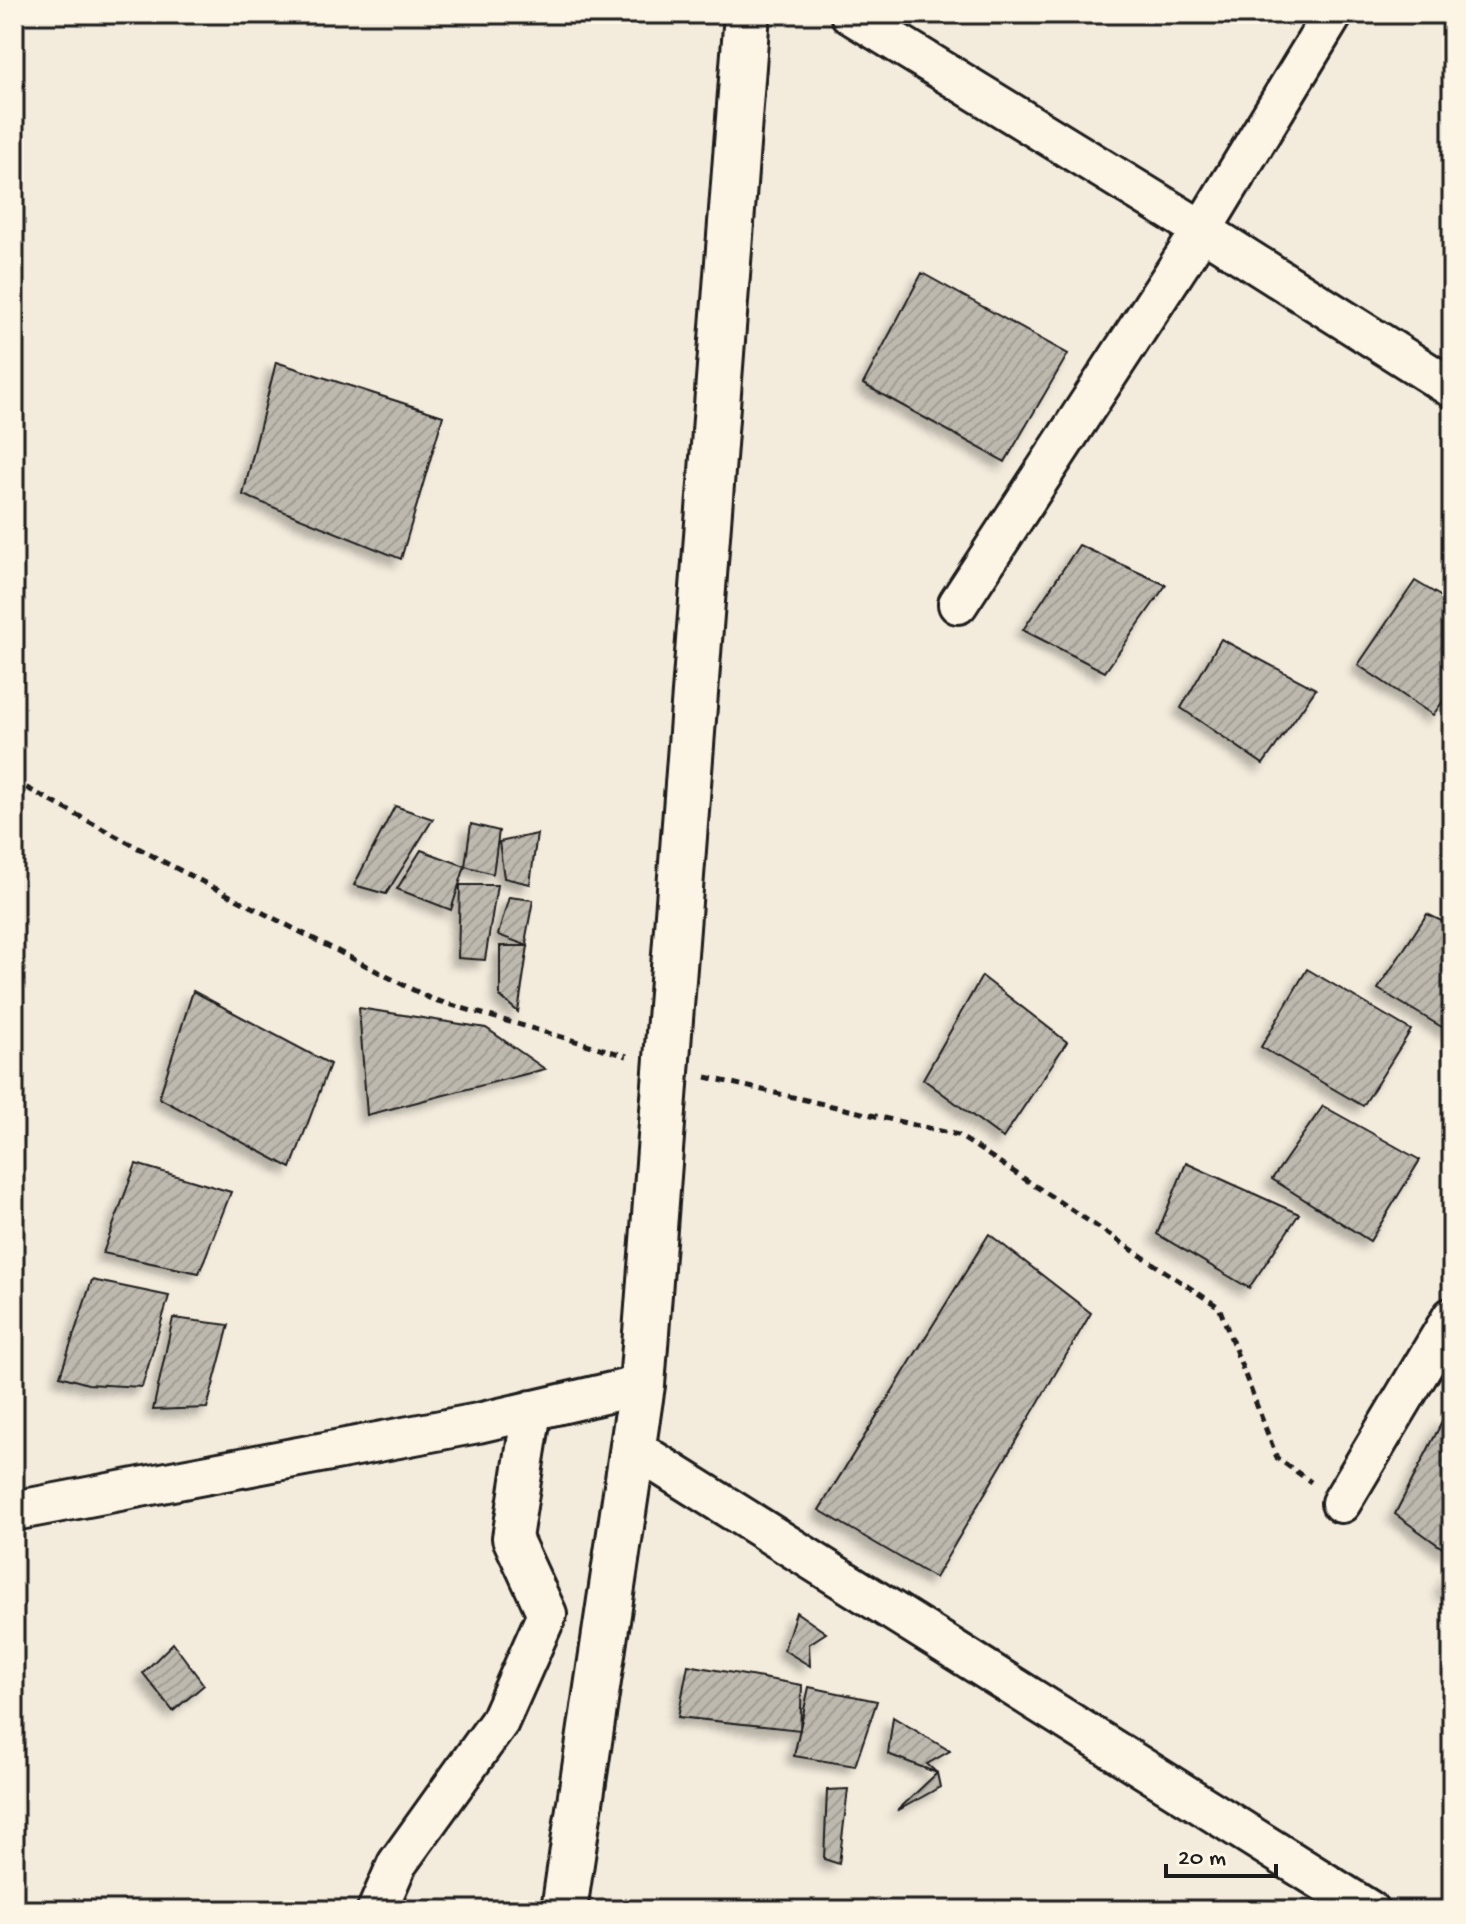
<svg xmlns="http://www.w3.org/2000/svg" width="1466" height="1924" viewBox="0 0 1466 1924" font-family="'Gochi Hand',sans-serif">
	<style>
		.building { fill: url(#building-hatch); stroke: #1c1c1c; stroke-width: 2; filter: url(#shadow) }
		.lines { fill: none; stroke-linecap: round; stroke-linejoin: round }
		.minor-casing { stroke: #1c1c1c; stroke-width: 44 }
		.major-casing { stroke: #1c1c1c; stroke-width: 50 }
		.path { stroke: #1c1c1c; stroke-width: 5; stroke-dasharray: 8 6; stroke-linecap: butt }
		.minor { stroke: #fcf5e5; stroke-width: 38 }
		.major { stroke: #fcf5e5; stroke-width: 44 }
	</style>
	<defs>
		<pattern id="building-hatch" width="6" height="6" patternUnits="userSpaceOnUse" patternTransform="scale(2)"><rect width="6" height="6" fill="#beb9ae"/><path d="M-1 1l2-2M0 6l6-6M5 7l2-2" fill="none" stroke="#a39e95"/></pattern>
		<filter id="shadow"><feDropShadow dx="-7" dy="7" stdDeviation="4" flood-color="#0004"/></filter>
	</defs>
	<rect width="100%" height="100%" fill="#f3ecdd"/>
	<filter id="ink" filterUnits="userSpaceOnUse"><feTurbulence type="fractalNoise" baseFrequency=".0125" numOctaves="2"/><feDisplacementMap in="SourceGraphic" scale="16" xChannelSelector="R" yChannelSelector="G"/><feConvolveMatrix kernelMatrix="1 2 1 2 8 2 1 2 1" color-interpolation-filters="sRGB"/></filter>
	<g filter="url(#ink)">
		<path class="building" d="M922,273L1068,354L1005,462L863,384Z
			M276,362L443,416L401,559L243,495Z
			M1079,545L1166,585L1105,672L1023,630Z
			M1415,581L1452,603V689L1433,715L1358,665Z
			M1221,639L1316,689L1263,764L1181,708Z
			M395,806L433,819L386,894L354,885Z
			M471,824L499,831L493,874L465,866Z
			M537,834L530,884L504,878L499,842Z
			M421,850L465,866L451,910L397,889Z
			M460,885H497L485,960L458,958Z
			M509,897L533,900L526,937L528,946L498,935Z
			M1427,914L1452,926V1033L1378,989Z
			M500,946H528L518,1012L500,996Z
			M1307,969L1411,1030L1363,1106L1261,1047Z
			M982,976L1067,1042L1003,1138L923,1079Z
			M193,991L330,1064L291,1168L159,1098Z
			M359,1008L486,1028L545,1069L367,1115Z
			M1323,1106L1420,1160L1370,1241L1272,1179Z
			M1186,1163L1299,1214L1249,1288L1157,1234Z
			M136,1164L231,1192L199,1273L103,1253Z
			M989,1234L1091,1313L935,1578L819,1510Z
			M92,1280L169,1296L142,1387L88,1384L60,1376Z
			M173,1318L229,1325L207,1408L153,1410Z
			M1443,1420L1452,1426V1555L1395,1514Z
			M1452,1569V1595L1442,1589Z
			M796,1612L826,1633L809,1644L810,1666L784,1650Z
			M173,1643L204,1685L173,1711L143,1673Z
			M688,1665L802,1685L800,1730L678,1717Z
			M809,1687L877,1701L855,1766L794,1756Z
			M893,1717L950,1751L927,1764L937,1773L888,1754Z
			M937,1773L940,1787L897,1811Z
			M848,1789L839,1864L824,1859L827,1790Z"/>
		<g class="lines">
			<g class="minor-casing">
				<path id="minor" d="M850,14L1202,230L1452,388
					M958,604L1202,230L1333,14
					M633,1448L1369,1910
					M1341,1503L1452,1317
					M14,1511L478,1423L642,1385
					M377,1910L397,1864L499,1722L547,1614L512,1538L532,1410"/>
			</g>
			<g class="major-casing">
				<path id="major" d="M564,1910L642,1385L747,14"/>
			</g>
			<path class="path" d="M14,781L164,862L431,999L627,1056
				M706,1077L958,1135L1219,1307L1277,1458L1311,1482"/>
			<use href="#minor" class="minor"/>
			<use href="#major" class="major"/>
		</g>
	</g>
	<rect width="1466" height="1924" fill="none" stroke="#fcf5e5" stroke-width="48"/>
	<rect x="24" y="24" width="1418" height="1876" fill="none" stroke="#1c1c1c" stroke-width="3" filter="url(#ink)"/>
	<path d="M1166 1864v12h110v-12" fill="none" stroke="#1c1c1c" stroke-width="4"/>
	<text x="1178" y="1864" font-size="24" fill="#1c1c1c" stroke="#fcf5e5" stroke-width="6" paint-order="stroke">20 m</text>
</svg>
